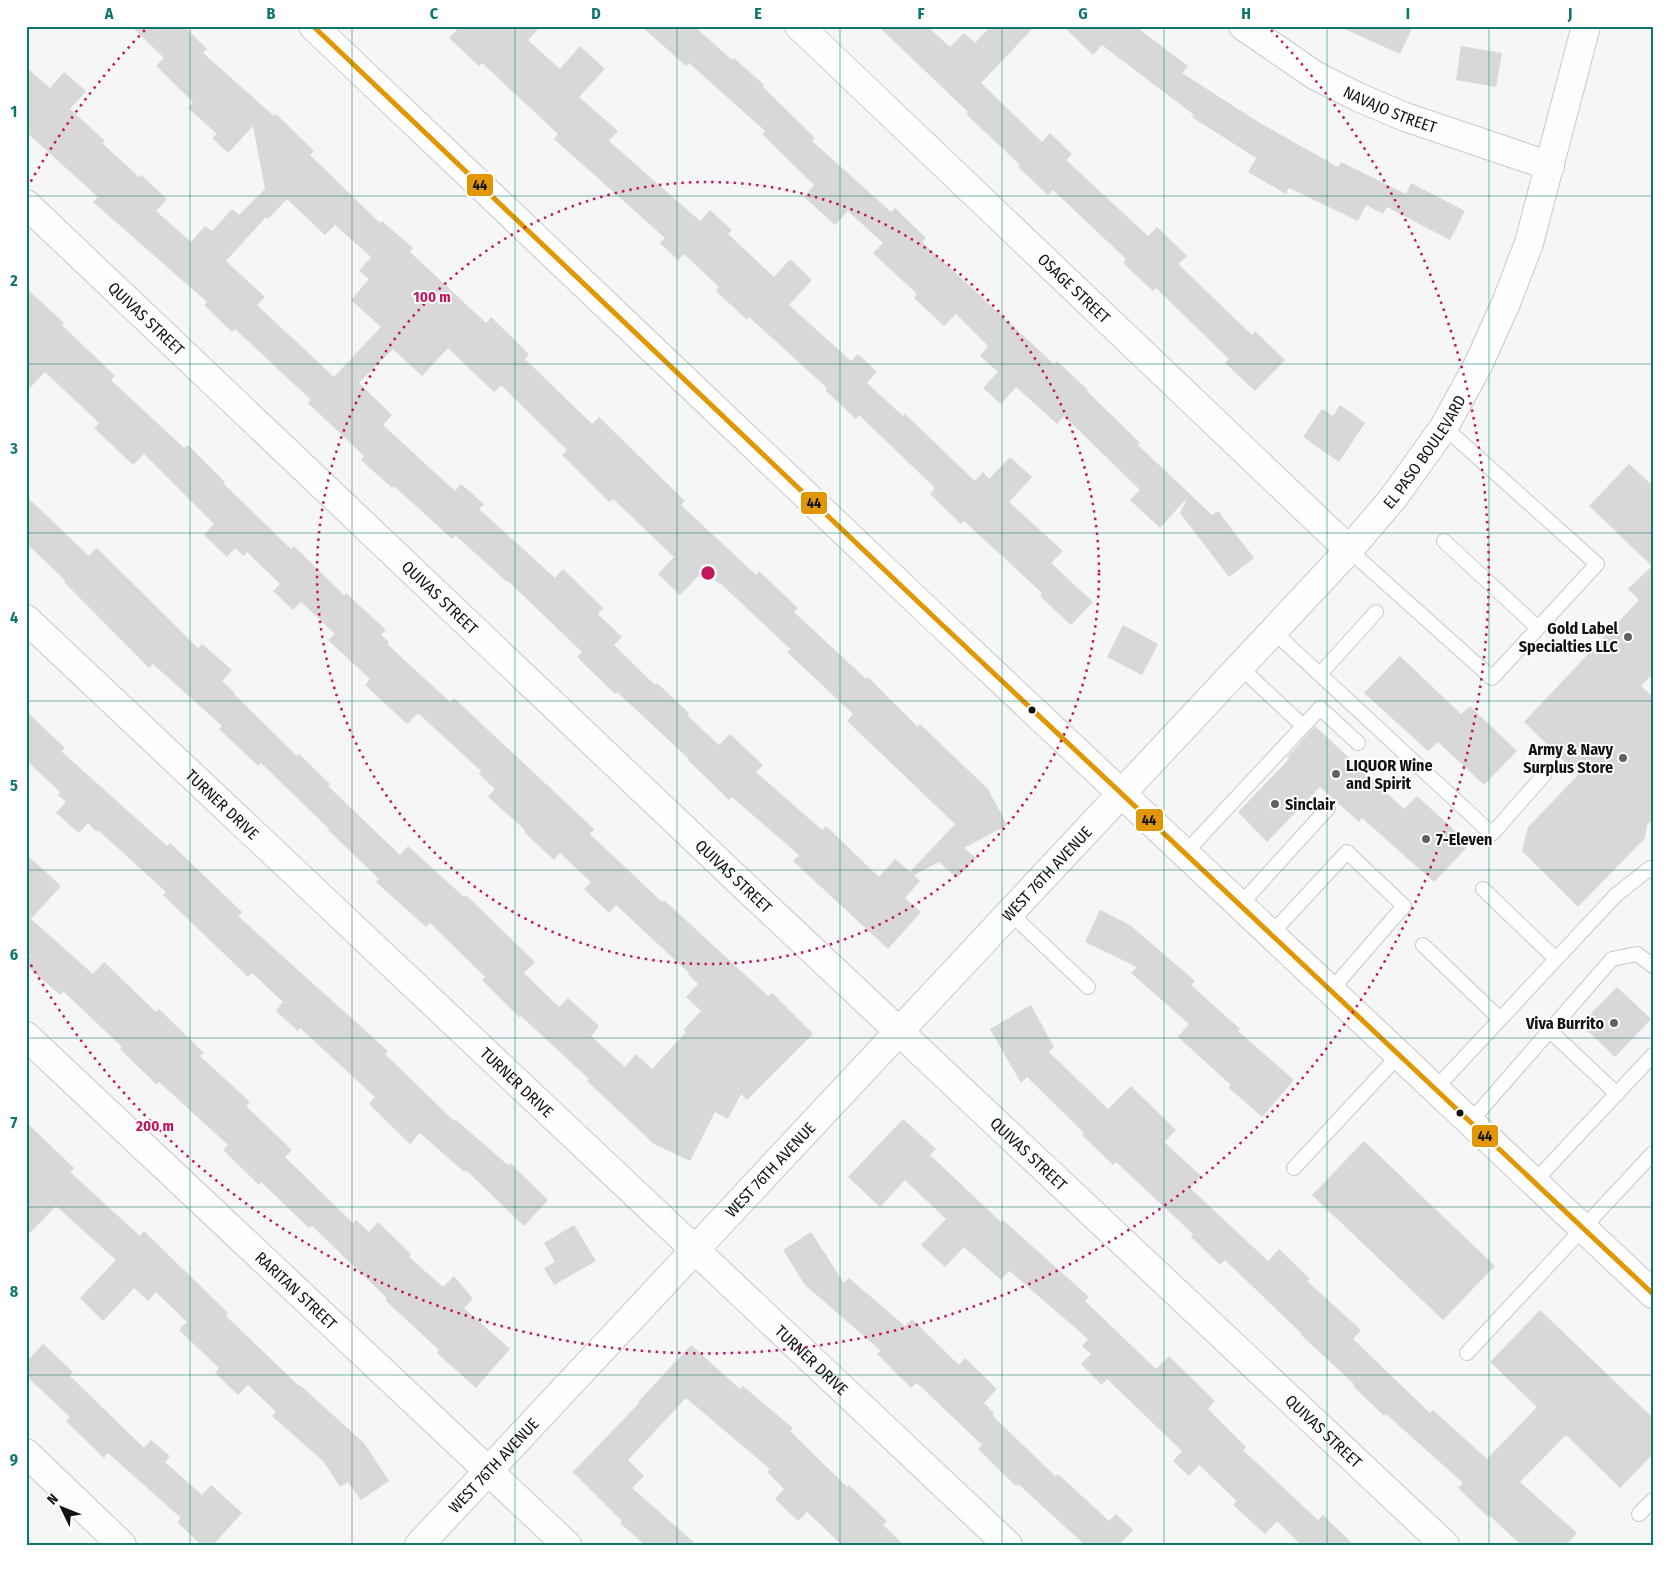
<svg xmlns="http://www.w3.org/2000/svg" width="1679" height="1571" viewBox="0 0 1679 1571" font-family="'Fira Sans Condensed',sans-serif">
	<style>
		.building { fill: #d8d8d9; fill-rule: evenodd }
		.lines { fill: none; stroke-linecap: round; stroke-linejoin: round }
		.lane-casing { stroke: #c8c8c9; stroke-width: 16 }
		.street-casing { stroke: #c8c8c9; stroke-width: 30 }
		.secondary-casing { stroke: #c8c8c9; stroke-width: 30 }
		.lane { stroke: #fefefe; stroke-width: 14 }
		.street { stroke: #fefefe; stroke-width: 28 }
		.secondary { stroke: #fefefe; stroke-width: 28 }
		.bus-1-casing { stroke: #fff; stroke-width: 9 }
		.bus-1 { stroke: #e09702; stroke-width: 5 }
		.grid { fill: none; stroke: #0f766e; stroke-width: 1; stroke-opacity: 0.55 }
		.ring { fill: none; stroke: #c2185b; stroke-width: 2.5; stroke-dasharray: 2.5 5 }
		.poi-dot { fill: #626263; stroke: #fff; stroke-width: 2 }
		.bus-dot { fill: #131314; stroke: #fff; stroke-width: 2 }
		.labels { text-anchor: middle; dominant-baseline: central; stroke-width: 4; stroke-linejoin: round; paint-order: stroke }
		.street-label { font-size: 16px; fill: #131314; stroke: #fff }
		.poi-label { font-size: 16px; font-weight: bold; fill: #131314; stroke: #fff; text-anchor: end }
		.centre { fill: #c2185b; stroke: #fff; stroke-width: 2.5 }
		.ring-label { font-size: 15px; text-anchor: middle; font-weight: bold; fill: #c2185b; stroke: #fff; stroke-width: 4; stroke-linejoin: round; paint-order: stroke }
		.line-badge { stroke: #fff; stroke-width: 2 }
		.pale-badge-label { font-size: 14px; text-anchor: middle; font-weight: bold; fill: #111 }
		.neatline { fill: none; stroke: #0f766e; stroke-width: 2 }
		.grid-label { font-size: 16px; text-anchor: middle; font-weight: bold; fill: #0f766e }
	</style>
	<rect width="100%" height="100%" fill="#f6f6f7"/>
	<path class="building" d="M131,26H184L207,49L203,53L274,116L276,114L314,151L310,155L380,223L382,221L413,248L410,252L486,323L491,317L529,354L525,359L592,424L599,417L685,501L681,505L756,575L759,571L798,608L794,612L866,679L868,677L918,727L920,724L988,789L1007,825L964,848L976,858L957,878L939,862L914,875L920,881L905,898L921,912L888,949L793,861L799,855L732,797L729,800L688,760L689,759L617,692L615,694L577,657L582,652L508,581L507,582L455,535L452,539L394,486L392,488L361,460L364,456L308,403L311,400L235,329L232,332L204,305L207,302L93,202L98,197L26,132V67L50,88L64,72L86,91L70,109L105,141L102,143L139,177L141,175L167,199L156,211L191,242L205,226L212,231L232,209L239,215L265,189L253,126L228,153L212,138L217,134L188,108L193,102L156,66L164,58ZM287,199L325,235L335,225L371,257L359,271L369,279L351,300L381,327L334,377L257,305L265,297L226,261L266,217L268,219ZM448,348L494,392L501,385L567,450L562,455L609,502L613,499L674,557L658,574L680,595L704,570L719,584L720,583L790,649L787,652L853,714L847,721L955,824L910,872L895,859L879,877L826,826L822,830L756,772L763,765L730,734L719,745L687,715L689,713L657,683L655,685L614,645L622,637L598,614L603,608L563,569L555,578L479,509L484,504L461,484L455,491L383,425L392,415L359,383L393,349L422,376Z
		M460,26H541L528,40L560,69L580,46L605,69L579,97L618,131L609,141L700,221L710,210L732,230L728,234L774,277L790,259L812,280L789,305L851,361L858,354L877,372L867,383L903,416L905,414L975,481L983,472L989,479L1010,457L1032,477L1009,502L1063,551L1051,563L1093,602L1071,625L1040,596L1042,593L964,521L961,524L930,494L935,488L859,415L856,419L825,390L827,388L749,317L747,320L716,291L719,287L684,254L678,260L660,243L665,238L554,139L558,134L482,63L479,66L449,38Z
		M641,26H694L732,60L734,58L764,85L763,87L815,138L812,141L891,212L895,208L926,238L922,242L1054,364L1057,361L1088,390L1087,391L1140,443L1138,445L1212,515L1218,511L1254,558L1229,577L1180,513L1188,497L1160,528L1130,500L1140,490L1064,416L1057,424L1016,387L1001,404L983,388L998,372L980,356L988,346L956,314L944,326L914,298L917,294L873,253L883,243L848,211L835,225L804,197L814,185L762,134L765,131L689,63L686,66Z
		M878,26H927L950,47L964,33L975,43L991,26H1035L981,83L1042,142L1050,133L1072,154L1066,160L1148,236L1157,227L1187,256L1178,264L1252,335L1255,331L1285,360L1255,391L1225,363L1229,359L1156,288L1153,291L1123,263L1126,259L1053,190L1048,195L1018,167L1020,165L966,114L968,112Z
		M1063,26H1135L1188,66L1182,73L1260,123L1338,167L1341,162L1406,194L1411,183L1465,211L1450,240L1387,207L1383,214L1366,205L1358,221L1289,188L1286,194L1248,172L1256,158L1192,117L1194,115L1102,45L1093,55Z
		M1338,26H1413L1400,54Z
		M1461,46L1502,53L1496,87L1456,80Z
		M26,288L64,323L62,325L115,376L111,380L184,448L188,445L225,482L223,483L291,549L294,546L344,595L346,593L386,630L381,635L389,642L387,644L450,702L454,698L594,829L590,834L662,902L664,900L768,996L772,993L813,1034L747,1100L741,1094L728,1119L715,1112L690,1161L654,1144L587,1081L589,1079L521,1016L520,1018L482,980L485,977L430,923L426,927L376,882L379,879L328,830L329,829L261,763L258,766L219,729L222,726L153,664L149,668L64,582L65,580L26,543V496L89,556L97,548L198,648L202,644L232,670L222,681L235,693L234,694L297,756L299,754L330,784L328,786L400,855L408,846L464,897L466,895L535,962L524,973L559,1007L568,998L599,1026L591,1036L625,1067L636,1054L652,1069L686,1032L683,1030L701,1011L686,997L698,984L688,974L689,973L616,905L609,913L584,889L591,882L560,853L554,860L524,832L525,830L488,797L495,789L479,774L481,771L418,713L407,724L365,685L370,679L328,640L335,634L301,602L293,610L273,591L280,584L247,552L244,556L235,548L227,557L204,535L214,524L144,454L133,465L94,428L99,423L45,372L26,392Z
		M1340,405L1365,423L1339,462L1303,437L1322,409L1333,416Z
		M1629,464L1653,486V674L1641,686L1653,697V819L1647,825L1645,838L1578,907L1522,851L1528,827L1578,775L1524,722L1639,600L1628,589L1652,566L1589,506Z
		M1123,625L1158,644L1142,675L1107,657Z
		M1400,656L1461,714L1470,706L1517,751L1484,785L1438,742L1428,751L1364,693Z
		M26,711L65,748L61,751L167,846L170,843L242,912L238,916L388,1051L385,1054L454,1121L456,1120L508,1165L510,1163L548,1200L524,1226L466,1170L464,1172L420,1133L410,1144L369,1104L375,1097L300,1028L298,1031L276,1011L283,1002L252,973L248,977L163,895L166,892L98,830L97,832L88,823L79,833L56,813L66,802L58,795L60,792L26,760Z
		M1315,726L1404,809L1417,796L1470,844L1434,882L1362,818L1359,822L1320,787L1267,842L1238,812L1289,759L1287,757Z
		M26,854L61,886L31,919L93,974L104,962L156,1012L159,1009L204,1053L200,1056L250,1102L246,1106L292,1150L285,1157L353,1223L356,1220L369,1232L378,1222L411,1254L409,1257L443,1287L454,1276L473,1299L464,1308L510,1349L476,1388L437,1353L439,1350L385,1300L387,1298L312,1226L309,1228L261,1182L259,1185L223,1150L228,1145L159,1082L157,1085L120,1049L122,1047L63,991L60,995L26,965Z
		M1100,910L1130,925L1195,981L1191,985L1240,1029L1238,1031L1294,1080L1262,1117L1229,1088L1231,1085L1178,1037L1189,1024L1131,973L1137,967L1085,942Z
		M1617,987L1651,1019L1615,1057L1581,1024Z
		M1031,1005L1054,1047L1049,1052L1108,1109L1131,1086L1176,1130L1164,1142L1201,1176L1190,1188L1268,1261L1279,1249L1310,1279L1307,1281L1361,1330L1353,1339L1430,1413L1433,1410L1487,1459L1537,1407L1490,1362L1540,1310L1653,1418V1454L1620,1488L1566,1435L1520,1482L1577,1533L1566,1545H1521L1489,1515L1487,1516L1458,1488L1463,1483L1386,1414L1384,1416L1353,1386L1354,1384L1301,1335L1302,1334L1225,1260L1220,1265L1191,1237L1193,1234L1116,1162L1113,1165L1082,1135L1084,1133L1027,1077L1021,1083L990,1029Z
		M903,1119L936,1149L930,1155L1001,1222L1003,1220L1089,1297L1085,1301L1156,1369L1169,1356L1215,1401L1208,1409L1246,1447L1243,1450L1318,1520L1323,1515L1354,1545H1301L1277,1521L1265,1534L1233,1505L1237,1501L1199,1465L1189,1476L1173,1461L1182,1451L1107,1379L1102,1385L1081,1364L1091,1354L1082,1346L1088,1339L1012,1273L1009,1271L1001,1280L964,1247L945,1267L921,1245L946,1219L905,1180L880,1207L848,1177Z
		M26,1122L74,1168L70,1172L140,1236L144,1231L228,1313L226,1316L299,1386L300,1385L364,1443L389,1481L361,1500L348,1482L340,1487L324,1462L272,1416L276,1412L248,1385L238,1395L215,1373L219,1368L179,1330L187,1322L156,1292L148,1301L134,1288L103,1321L80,1298L116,1260L56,1206L26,1237Z
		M1364,1141L1495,1266L1443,1320L1312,1195Z
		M574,1225L596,1261L554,1285L544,1268L555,1262L544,1243Z
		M811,1232L844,1283L849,1278L905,1326L912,1319L959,1365L965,1358L997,1389L984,1403L994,1413L992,1415L1055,1476L1058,1474L1109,1521L1116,1514L1133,1530L1119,1545H1085L1018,1484L1016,1486L978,1449L982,1445L917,1383L911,1388L877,1354L881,1351L805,1285L783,1250Z
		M43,1344L73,1372L70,1376L144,1448L151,1440L170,1456L165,1462L202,1495L211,1485L242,1513L213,1545H201L177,1522L181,1518L108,1453L104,1458L66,1421L70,1417L26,1376V1362Z
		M691,1345L740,1389L743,1386L793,1428L790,1431L847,1487L849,1485L887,1521L883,1525L904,1545H842L807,1512L798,1521L775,1499L784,1489L767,1472L770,1469L686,1398L628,1460L644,1476L632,1488L697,1545H645L620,1523L622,1521L573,1472L639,1403L638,1402Z"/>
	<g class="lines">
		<g class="lane-casing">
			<path id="lane" d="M1444,541L1538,628
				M1349,550L1492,678L1597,564L1444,427
				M1273,631L1492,834L1544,775
				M1240,667L1303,726
				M1320,674L1376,612
				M1185,853L1320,708L1358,743
				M1483,889L1556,959
				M1240,905L1328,808
				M1010,913L1088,987
				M1271,934L1347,852L1404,906L1331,990
				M1423,945L1500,1019
				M1550,1031L1617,1094
				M1435,1089L1616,895L1650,868L1653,871
				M1470,1122L1612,959L1637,954L1653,966
				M1294,1168L1399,1055
				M1534,1182L1653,1055
				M1467,1353L1653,1153
				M1639,1514L1653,1500"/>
		</g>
		<g class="street-casing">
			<g id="street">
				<path id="s1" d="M799,26L1349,550"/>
				<path id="s2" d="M1243,26L1316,76L1358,97L1405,117L1550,166"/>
				<path id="s3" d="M26,204L740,882L1445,1545"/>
				<path id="s4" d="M26,619L1008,1545"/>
				<path id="s5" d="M26,1036L567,1545"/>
				<path d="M26,1453L122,1545"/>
			</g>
		</g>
		<g class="secondary-casing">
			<g id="secondary">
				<path d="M313,26L935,618L1653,1294"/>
				<path id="s6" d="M419,1545L1349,550L1394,497L1444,427L1478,365L1506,303L1529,243L1586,26"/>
			</g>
		</g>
		<use href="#lane" class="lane"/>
		<use href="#street" class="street"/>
		<use href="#secondary" class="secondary"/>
		<g class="bus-1-casing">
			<path id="bus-1" d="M313,26L935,618L1653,1294"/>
		</g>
		<use href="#bus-1" class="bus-1"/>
	</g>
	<path class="grid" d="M190,26V1545M352,26V1545M515,26V1545M677,26V1545M840,26V1545M1002,26V1545M1164,26V1545M1327,26V1545M1489,26V1545M26,196H1653M26,364H1653M26,533H1653M26,701H1653M26,870H1653M26,1038H1653M26,1207H1653M26,1375H1653"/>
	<g class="ring">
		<circle cx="708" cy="573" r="391"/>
		<path d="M27 188A782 782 0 0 1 145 30M1271 30A782 782 0 1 1 27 958"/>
	</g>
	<g class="poi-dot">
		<circle cx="1628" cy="637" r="5"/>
		<circle cx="1623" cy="758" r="5"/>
		<circle cx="1336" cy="774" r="5"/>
		<circle cx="1275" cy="804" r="5"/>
		<circle cx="1426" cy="839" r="5"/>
		<circle cx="1614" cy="1023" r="5"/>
	</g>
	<g class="bus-dot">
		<circle cx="1032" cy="710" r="4.5"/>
		<circle cx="1460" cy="1113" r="4.5"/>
	</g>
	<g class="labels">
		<g class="street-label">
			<text stroke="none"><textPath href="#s2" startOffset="170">NAVAJO STREET</textPath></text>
			<text stroke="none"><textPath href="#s1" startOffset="380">OSAGE STREET</textPath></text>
			<text stroke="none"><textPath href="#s3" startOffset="166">QUIVAS STREET</textPath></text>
			<text stroke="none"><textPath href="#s6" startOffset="1486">EL PASO BOULEVARD</textPath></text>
			<text stroke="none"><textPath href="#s3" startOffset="571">QUIVAS STREET</textPath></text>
			<text stroke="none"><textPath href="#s4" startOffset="270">TURNER DRIVE</textPath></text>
			<text stroke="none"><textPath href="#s6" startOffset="919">WEST 76TH AVENUE</textPath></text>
			<text stroke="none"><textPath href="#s3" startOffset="976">QUIVAS STREET</textPath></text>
			<text stroke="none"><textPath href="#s4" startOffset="675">TURNER DRIVE</textPath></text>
			<text stroke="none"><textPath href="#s3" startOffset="1381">QUIVAS STREET</textPath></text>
			<text stroke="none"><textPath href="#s6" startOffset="514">WEST 76TH AVENUE</textPath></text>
			<text stroke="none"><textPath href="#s5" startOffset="371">RARITAN STREET</textPath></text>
			<text stroke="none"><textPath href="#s4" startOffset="1080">TURNER DRIVE</textPath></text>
			<text stroke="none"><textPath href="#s3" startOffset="1786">QUIVAS STREET</textPath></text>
			<text stroke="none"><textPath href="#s6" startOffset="109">WEST 76TH AVENUE</textPath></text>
		</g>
		<g class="poi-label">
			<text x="1618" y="628">Gold Label<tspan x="1618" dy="18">Specialties LLC</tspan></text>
			<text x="1613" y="749">Army &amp; Navy<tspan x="1613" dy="18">Surplus Store</tspan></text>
			<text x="1346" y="765" text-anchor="start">LIQUOR Wine<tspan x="1346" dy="18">and Spirit</tspan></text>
			<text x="1285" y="804" text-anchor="start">Sinclair</text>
			<text x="1436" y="839" text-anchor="start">7-Eleven</text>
			<text x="1604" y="1023">Viva Burrito</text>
		</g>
	</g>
	<circle cx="708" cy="573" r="8" class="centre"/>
	<g class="ring-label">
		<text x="432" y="302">100 m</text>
		<text x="155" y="1131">200 m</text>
	</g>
	<g class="line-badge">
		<rect x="466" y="173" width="28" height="24" rx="5" fill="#e09702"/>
		<rect x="800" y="491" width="28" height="24" rx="5" fill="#e09702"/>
		<rect x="1135" y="808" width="29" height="24" rx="5" fill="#e09702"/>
		<rect x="1471" y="1124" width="28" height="24" rx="5" fill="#e09702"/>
	</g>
	<g class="pale-badge-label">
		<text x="480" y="190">44</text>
		<text x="814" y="508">44</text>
		<text x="1149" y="825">44</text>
		<text x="1485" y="1141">44</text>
	</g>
	<rect width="1679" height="1571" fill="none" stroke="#ffffff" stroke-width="55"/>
	<g transform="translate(62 1508) rotate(313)" stroke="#ffffff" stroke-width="4" paint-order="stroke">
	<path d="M0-4L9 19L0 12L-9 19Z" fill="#131314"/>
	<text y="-8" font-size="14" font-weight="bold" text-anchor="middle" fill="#131314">N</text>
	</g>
	<rect x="28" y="28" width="1624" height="1516" class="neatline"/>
	<g class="grid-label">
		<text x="109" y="19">A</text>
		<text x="271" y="19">B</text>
		<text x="434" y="19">C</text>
		<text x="596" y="19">D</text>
		<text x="758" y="19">E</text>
		<text x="921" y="19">F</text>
		<text x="1083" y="19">G</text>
		<text x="1246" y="19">H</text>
		<text x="1408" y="19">I</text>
		<text x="1570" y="19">J</text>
		<text x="14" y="117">1</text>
		<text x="14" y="286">2</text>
		<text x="14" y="454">3</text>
		<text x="14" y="623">4</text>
		<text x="14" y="791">5</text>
		<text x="14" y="960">6</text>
		<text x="14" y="1128">7</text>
		<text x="14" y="1297">8</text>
		<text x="14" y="1465">9</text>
	</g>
</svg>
